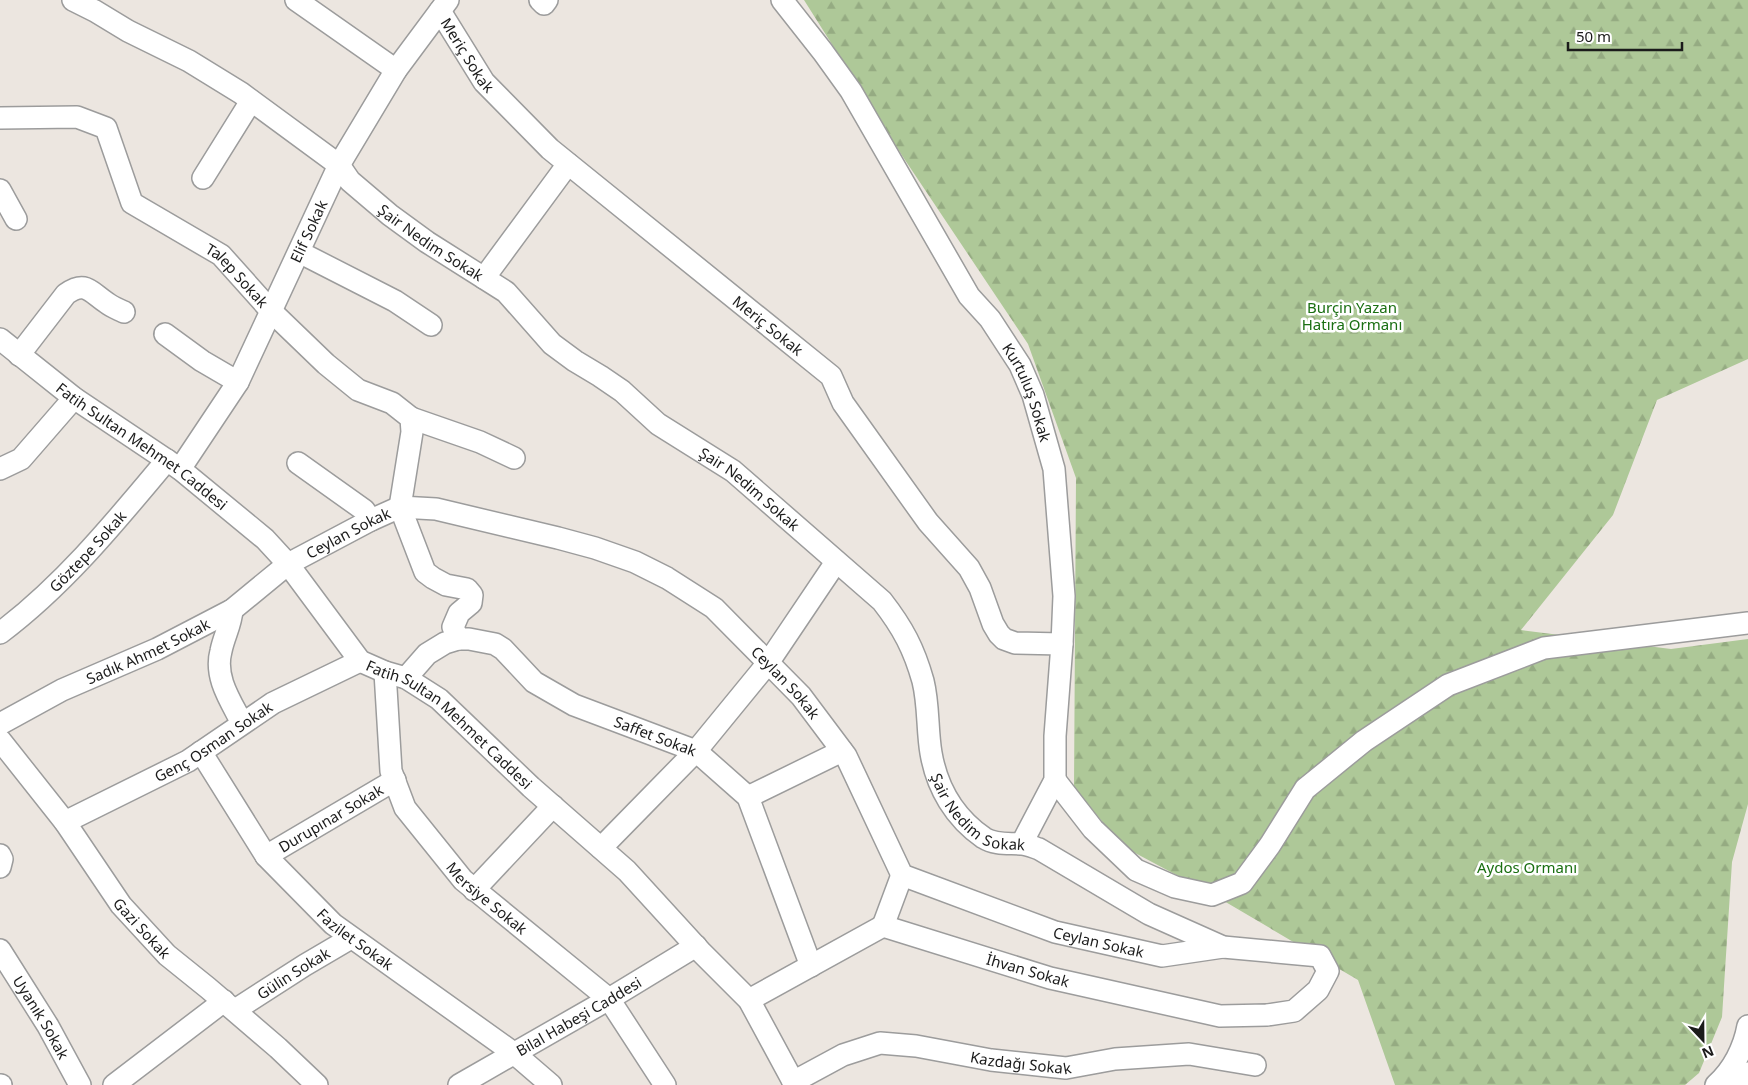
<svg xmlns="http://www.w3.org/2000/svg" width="1748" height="1085" viewBox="0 0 1748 1085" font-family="'Noto Sans',sans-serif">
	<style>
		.forest { fill: url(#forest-firs) }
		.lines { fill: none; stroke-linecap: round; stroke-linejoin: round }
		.minor-casing { stroke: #9c9c9c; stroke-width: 24 }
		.minor { stroke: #fff; stroke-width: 21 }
		.labels { text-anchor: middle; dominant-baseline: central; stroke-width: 5; stroke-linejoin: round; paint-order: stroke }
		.street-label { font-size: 15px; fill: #1b1b1b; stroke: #fff }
		.park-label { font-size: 15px; fill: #1a6f12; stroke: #fff }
	</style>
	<defs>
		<pattern id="forest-firs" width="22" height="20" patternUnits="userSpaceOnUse" patternTransform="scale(1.25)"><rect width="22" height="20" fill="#aec898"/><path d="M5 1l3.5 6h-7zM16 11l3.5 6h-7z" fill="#95ab82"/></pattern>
	</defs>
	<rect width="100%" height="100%" fill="#ece6e0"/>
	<path class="forest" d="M804,0H1748V359L1657,400L1613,515L1521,630L1671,649L1748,639V804L1732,862L1722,1017L1699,1073L1685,1085H1395L1358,980L1212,894L1122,846L1074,787L1076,478L1028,344L903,157Z"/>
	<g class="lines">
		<g class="minor-casing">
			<g id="minor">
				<path id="s1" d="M73,0L95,11L128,31L189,61L241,93L339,165L350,181L390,215L427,242L506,292L552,344L575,361L600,376L622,391L658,424L733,471L882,601C903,628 914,649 923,681C929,705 927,730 931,753C937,788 955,818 984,838C995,845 1009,843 1021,844C1027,844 1033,847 1039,849L1149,914L1223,947L1320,956L1328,971L1318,990L1294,1011L1267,1015L1220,1016L1050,978L883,926L749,1000"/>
				<path d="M296,0L396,70"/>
				<path d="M540,0L544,4L547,0"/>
				<path id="s2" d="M782,0L823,52L851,91L969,296L990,319L1020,365L1033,395L1054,469L1064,596L1062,644L1055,736V780L1022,843"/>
				<path id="s3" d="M440,11L484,82L550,149L831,376L843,403L928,522L969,568L980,588L993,624L999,634L1004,639L1015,643L1062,644"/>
				<path id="s4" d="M0,118L77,117L106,128L132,203L221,255L272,312L326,364L358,390L392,403L411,418L412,432L400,507L425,572L433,578L446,585L467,589L472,595L471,603L459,613L453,627L458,639"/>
				<path d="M203,178L251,101"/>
				<path d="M0,190L16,219"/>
				<path d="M299,252L395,301L431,325"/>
				<path d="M484,278L568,164"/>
				<path d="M165,334L202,361L238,382"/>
				<path id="s5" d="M0,339L74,398L180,469L265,539L288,564L360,661L385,672L406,678L439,699L531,787L627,871L702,953L749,1000L795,1085"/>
				<path d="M19,355L66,294C86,280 90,292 107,303C112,307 118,309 124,312"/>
				<path d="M411,418L480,442L514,458"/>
				<path d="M298,463L364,510L371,520"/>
				<path d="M0,469L21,459L74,398"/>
				<path id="s6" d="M180,469L238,382L339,165L396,70L448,0"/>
				<path d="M232,610C231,625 224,636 221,651C214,677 230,700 242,723"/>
				<path id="s7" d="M0,633C64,585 116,521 167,460"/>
				<path id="s8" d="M385,672L391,771L405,808L463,880L609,999L665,1085"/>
				<path id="s9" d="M406,678L427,654L445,643L458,639H469L495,644L503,649L534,682L574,705L696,751L748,797L811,966"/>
				<path id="s10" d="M0,724L62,690L157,649L232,610L288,564L371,520L400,507L436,509L558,538L595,548L635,562L667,578L714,608L801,696L846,756L902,875L1055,932L1162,956L1223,947"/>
				<path id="s11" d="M0,740L65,822L121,905L167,955L208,988L278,1048L317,1085"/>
				<path id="s12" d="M201,752L266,856L333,924L515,1054L551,1085"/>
				<path d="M1055,780L1093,829L1136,870L1175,887L1212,895L1242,883L1270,845L1305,789L1364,741L1448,685L1544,648L1748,623"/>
				<path d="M748,797L842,751"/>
				<path id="s13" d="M65,822L188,761L273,703L360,661"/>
				<path d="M601,848L696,751L768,663L836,562"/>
				<path d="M0,855L2,859L0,867"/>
				<path id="s14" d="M266,856L395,780"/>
				<path d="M474,890L553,806"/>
				<path d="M883,926L902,875"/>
				<path id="s15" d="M0,950L48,1026L80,1085"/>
				<path id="s16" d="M235,1010L305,965L351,938"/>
				<path id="s17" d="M793,1082L843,1055L880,1043L916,1046L991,1060L1066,1068L1115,1059L1189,1054L1255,1065"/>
				<path d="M0,1085H1"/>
				<path d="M114,1085L224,1001"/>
				<path id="s18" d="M459,1085L609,999L696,946"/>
				<path d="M1716,1085C1733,1070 1744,1048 1748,1026"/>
				<path d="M1741,1085L1748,1073"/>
			</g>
		</g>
		<use href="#minor" class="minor"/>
	</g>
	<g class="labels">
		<g class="street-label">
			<text stroke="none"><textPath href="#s3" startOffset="52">Meriç Sokak</textPath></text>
			<text stroke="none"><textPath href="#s6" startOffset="271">Elif Sokak</textPath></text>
			<text stroke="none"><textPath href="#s1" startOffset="435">Şair Nedim Sokak</textPath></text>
			<text stroke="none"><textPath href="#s4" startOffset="316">Talep Sokak</textPath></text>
			<text stroke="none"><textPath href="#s3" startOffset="458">Meriç Sokak</textPath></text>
			<text stroke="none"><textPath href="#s2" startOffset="465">Kurtuluş Sokak</textPath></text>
			<text stroke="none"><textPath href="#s5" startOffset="178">Fatih Sultan Mehmet Caddesi</textPath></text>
			<text stroke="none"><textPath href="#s1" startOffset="840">Şair Nedim Sokak</textPath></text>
			<text stroke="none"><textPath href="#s10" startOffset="399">Ceylan Sokak</textPath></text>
			<text stroke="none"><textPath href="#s7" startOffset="120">Göztepe Sokak</textPath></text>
			<text stroke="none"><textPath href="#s10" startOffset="165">Sadık Ahmet Sokak</textPath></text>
			<text stroke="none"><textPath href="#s10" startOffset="894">Ceylan Sokak</textPath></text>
			<text stroke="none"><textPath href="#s5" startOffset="598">Fatih Sultan Mehmet Caddesi</textPath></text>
			<text stroke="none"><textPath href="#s9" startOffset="292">Saffet Sokak</textPath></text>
			<text stroke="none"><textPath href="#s13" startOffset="169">Genç Osman Sokak</textPath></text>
			<text stroke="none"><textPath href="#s1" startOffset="1260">Şair Nedim Sokak</textPath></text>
			<text stroke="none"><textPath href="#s14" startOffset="75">Durupınar Sokak</textPath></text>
			<text stroke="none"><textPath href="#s8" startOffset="261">Mersiye Sokak</textPath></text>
			<text stroke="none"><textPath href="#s11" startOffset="236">Gazi Sokak</textPath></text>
			<text stroke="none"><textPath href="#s12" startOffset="245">Fazilet Sokak</textPath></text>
			<text stroke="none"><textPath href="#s10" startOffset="1329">Ceylan Sokak</textPath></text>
			<text transform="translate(1028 970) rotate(16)">İhvan Sokak</text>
			<text stroke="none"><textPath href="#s16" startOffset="69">Gülin Sokak</textPath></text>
			<text stroke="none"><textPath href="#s18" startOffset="138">Bilal Habeşi Caddesi</textPath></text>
			<text stroke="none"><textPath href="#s15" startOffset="79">Uyanık Sokak</textPath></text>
			<text stroke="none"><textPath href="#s17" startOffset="238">Kazdağı Sokak</textPath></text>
		</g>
		<g class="park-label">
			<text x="1352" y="307">Burçin Yazan<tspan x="1352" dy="17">Hatıra Ormanı</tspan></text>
			<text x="1527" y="867">Aydos Ormanı</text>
		</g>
	</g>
	<g transform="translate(1703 1040) rotate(158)" stroke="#ffffff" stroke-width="4" paint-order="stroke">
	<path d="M0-4L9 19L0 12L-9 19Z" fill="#1b1b1b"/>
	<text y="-8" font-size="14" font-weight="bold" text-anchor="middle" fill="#1b1b1b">N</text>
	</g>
	<path d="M1568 42v8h114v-8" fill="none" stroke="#1b1b1b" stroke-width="2.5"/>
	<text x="1576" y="42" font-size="15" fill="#1b1b1b" stroke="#ffffff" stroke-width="4" paint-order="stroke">50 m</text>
</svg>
